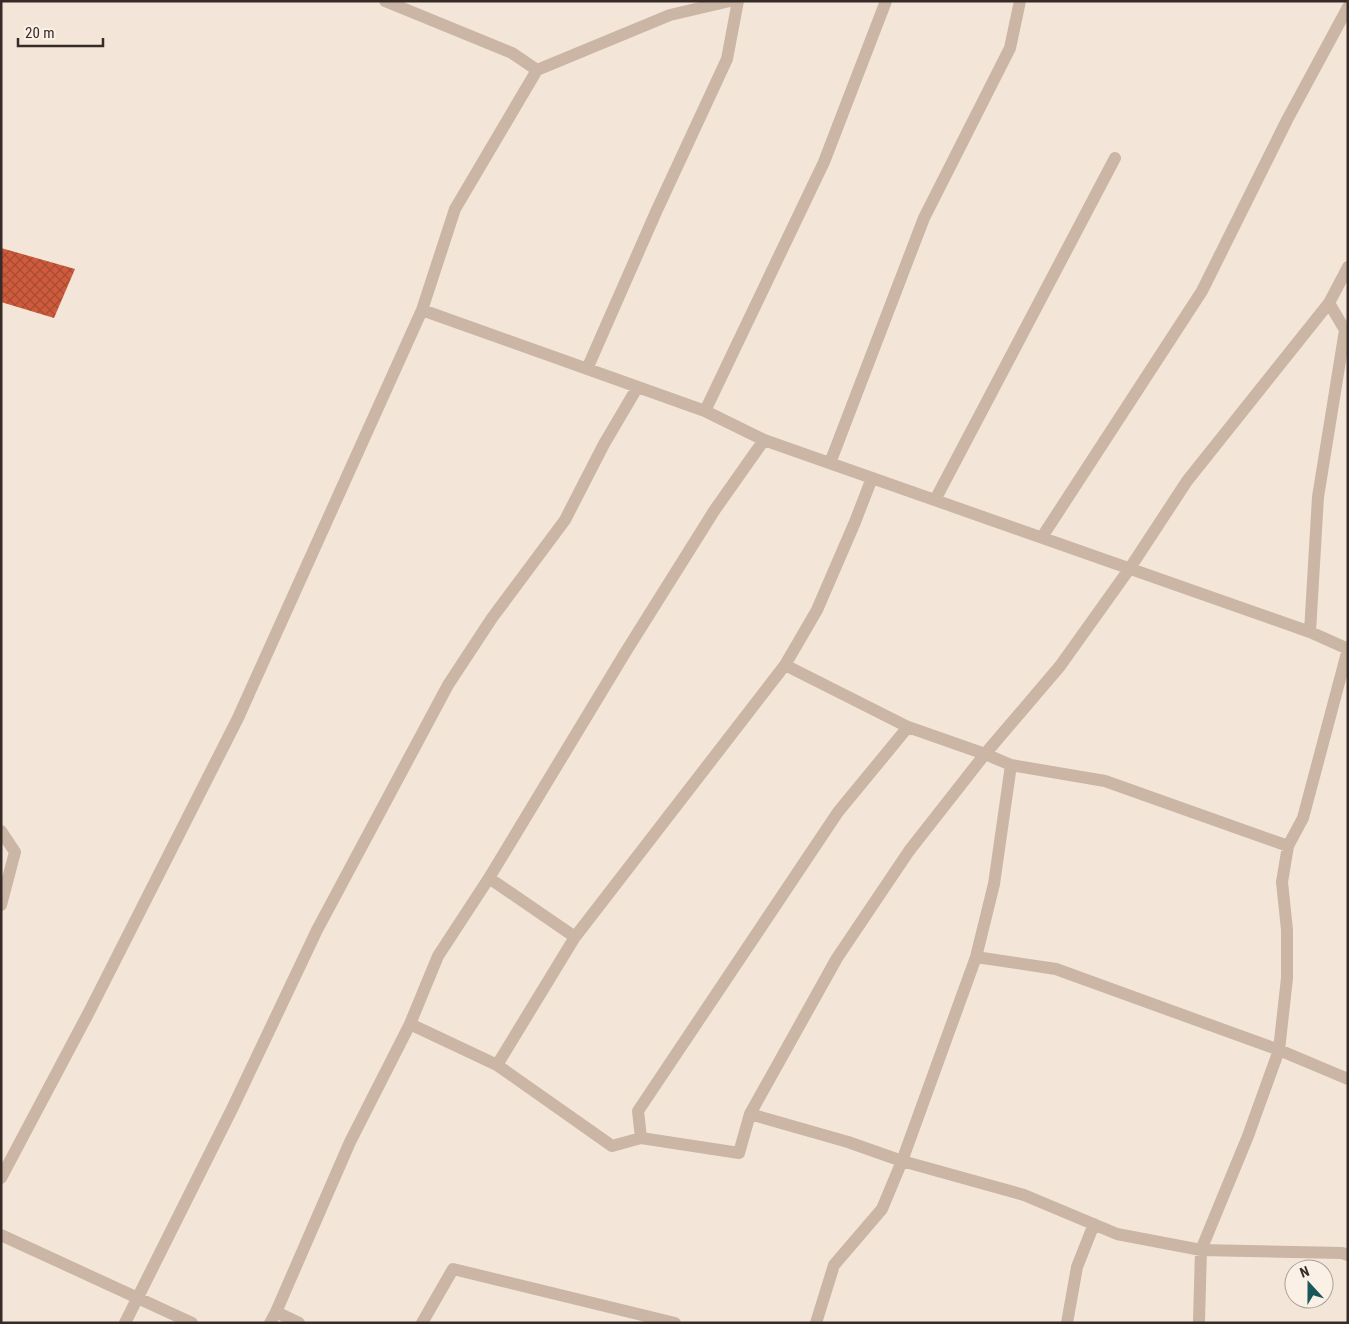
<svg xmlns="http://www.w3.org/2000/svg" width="1349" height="1324" viewBox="0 0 1349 1324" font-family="'Roboto Condensed',sans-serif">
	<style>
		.building { fill: url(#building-cross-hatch) }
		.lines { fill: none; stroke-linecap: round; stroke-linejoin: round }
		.minor { stroke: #cbb5a4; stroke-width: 12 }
	</style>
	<defs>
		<pattern id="building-cross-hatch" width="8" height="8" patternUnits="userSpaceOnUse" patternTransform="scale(1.25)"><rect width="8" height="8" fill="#ce5b3c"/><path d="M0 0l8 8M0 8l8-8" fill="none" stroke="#a84b32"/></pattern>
	</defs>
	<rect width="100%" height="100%" fill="#f3e6d8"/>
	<path class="building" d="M1,248L75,269L54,318L1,302Z"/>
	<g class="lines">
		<path class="minor" d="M385,1L512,53L537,70
			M1348,267L1329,303L1187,481L1130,568L1060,666L985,754L909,851L837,958L750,1114L848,1142L902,1161L1024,1195L1117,1234L1201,1250L1342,1253L1348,1255
			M422,310L705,411L764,440L1310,632L1348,649
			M587,369L656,212L727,59L738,1
			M705,411L824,162L886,1
			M830,463L924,218L1010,48L1020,1
			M935,500L1115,158
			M1042,537L1202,291L1287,120L1348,7
			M1310,632L1318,497L1345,330L1329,303
			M785,665L908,727L985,754L1011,765L1105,781L1288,846
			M1,831L15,852L1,905
			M489,878L575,937
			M976,957L1056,969L1279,1050L1348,1079
			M410,1024L497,1065L612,1146L641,1138
			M497,1065L575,937L785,665L817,610L855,522L872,478
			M750,1114L739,1153L641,1138L638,1111L838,812L908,727
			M1,1178L89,1012L238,718L422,310L455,209L537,70L670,15L730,1
			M1,1235L192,1323
			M276,1312L299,1323
			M1199,1321L1201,1250L1248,1136L1279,1050L1287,978V930L1282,882L1288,846L1303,818L1348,649
			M125,1323L233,1107L317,930L448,685L492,618L565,520L604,444L637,388
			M270,1323L276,1312L350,1142L410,1024L438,956L489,878L625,653L714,511L764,440
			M422,1323L453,1269L675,1323
			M816,1323L834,1265L882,1209L902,1161L976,957L994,884L1011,765
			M1067,1323L1077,1267L1094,1224"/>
	</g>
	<rect width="1349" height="1324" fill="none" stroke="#362b26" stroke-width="5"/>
	<g transform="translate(1309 1284) rotate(339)"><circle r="24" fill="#faf0e5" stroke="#aca199"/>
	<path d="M0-4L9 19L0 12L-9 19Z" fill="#19585a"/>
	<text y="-8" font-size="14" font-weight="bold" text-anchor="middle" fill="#362b26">N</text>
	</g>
	<path d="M18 38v8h85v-8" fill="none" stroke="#362b26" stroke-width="2.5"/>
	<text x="25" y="38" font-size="15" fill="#362b26" stroke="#faf0e5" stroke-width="4" paint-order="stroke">20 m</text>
</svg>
